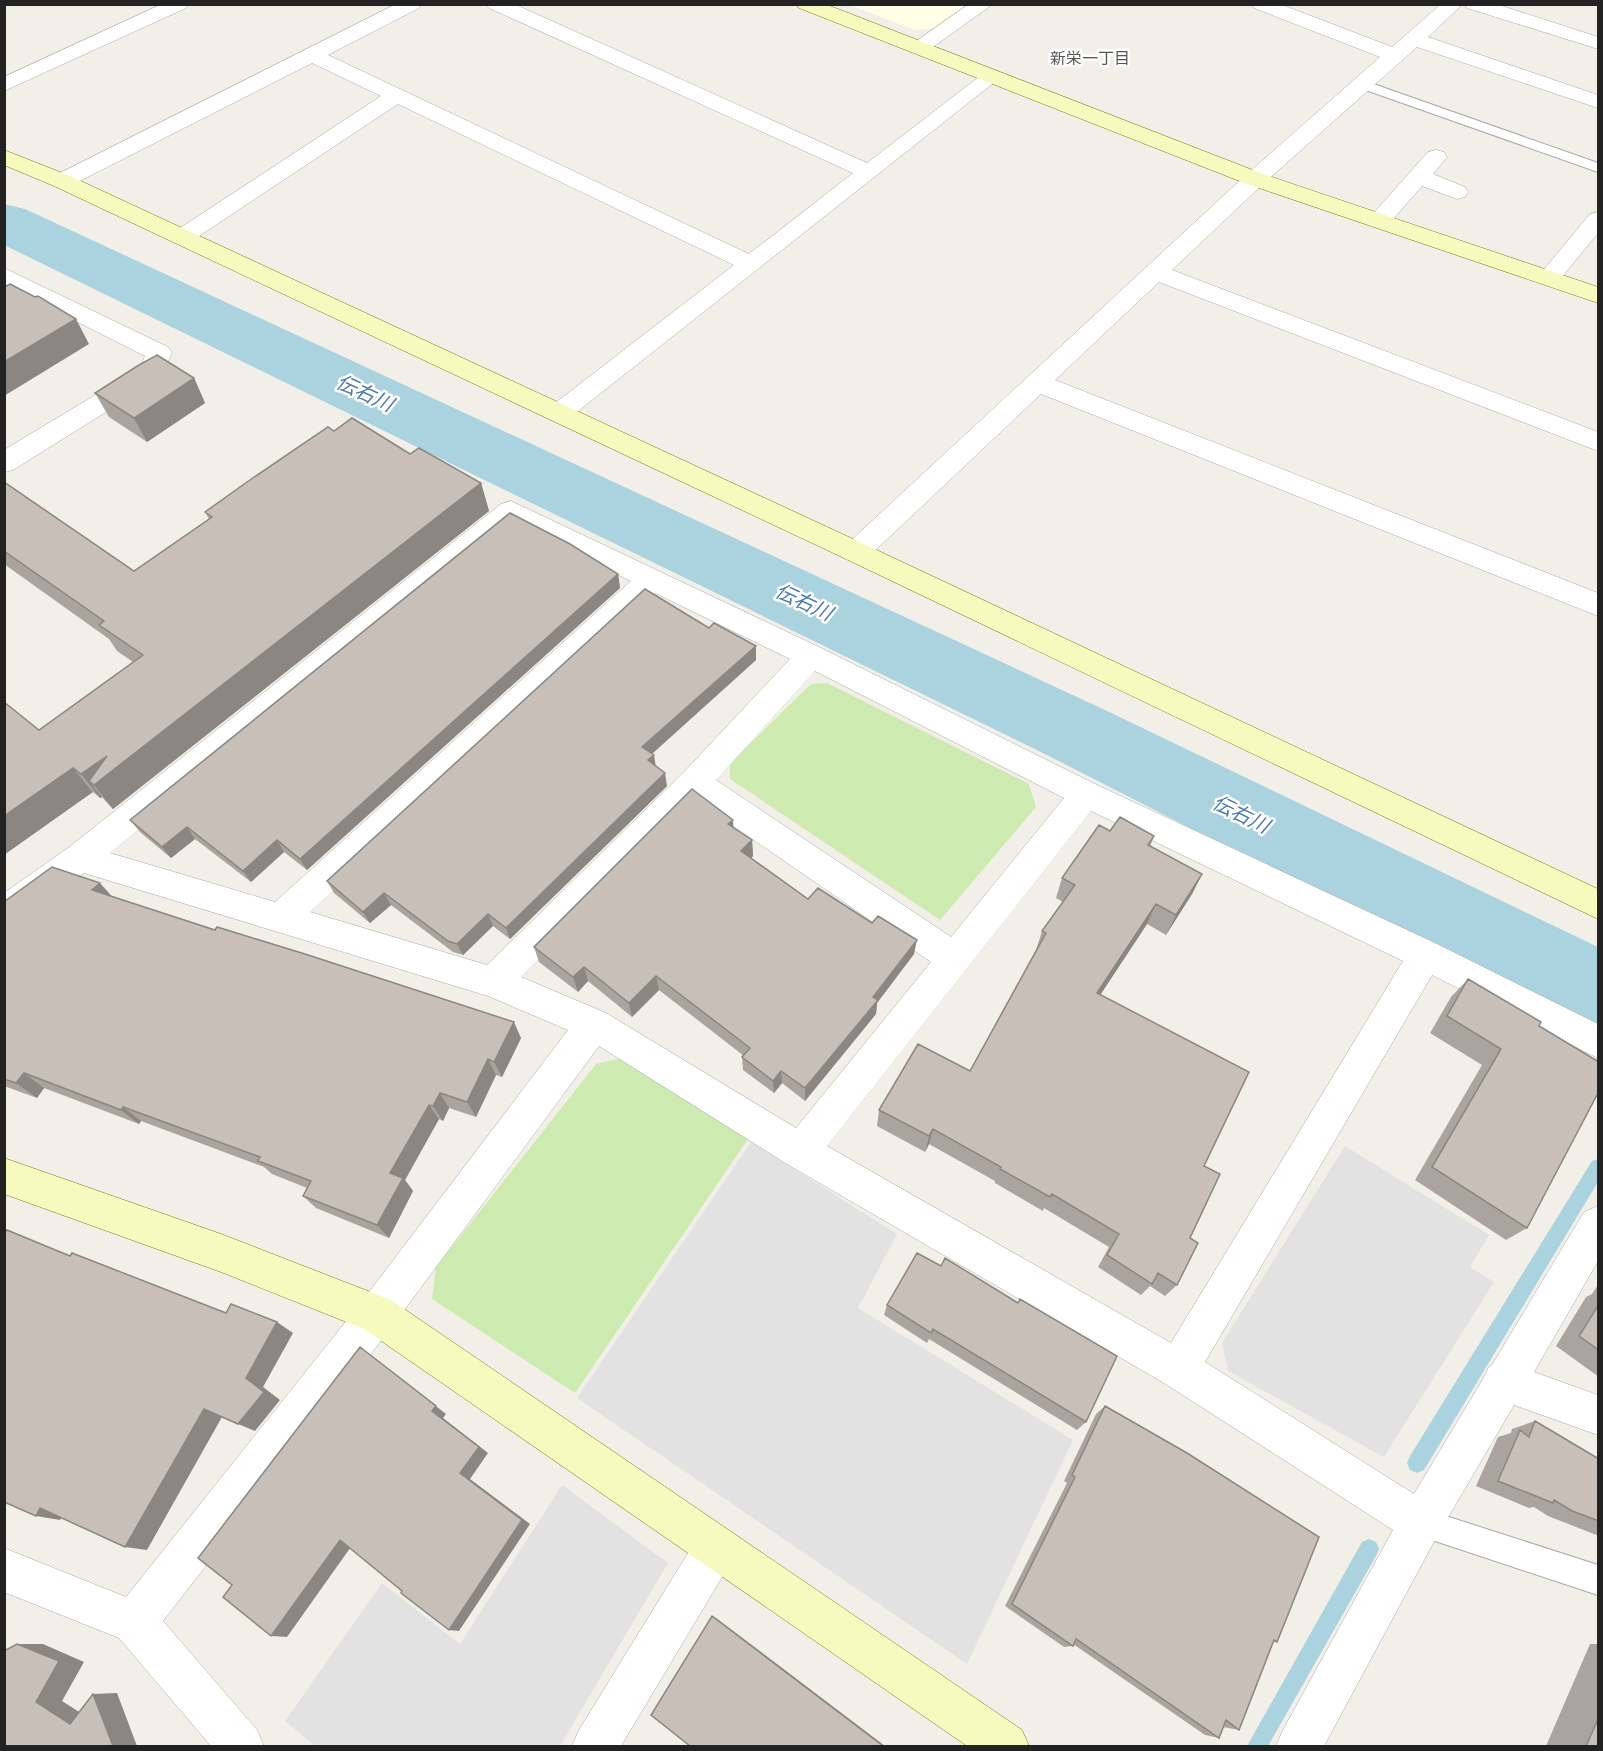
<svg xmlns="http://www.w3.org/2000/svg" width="1603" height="1751" viewBox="0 0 1603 1751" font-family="'DM Sans','Noto Sans JP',sans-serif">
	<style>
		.education { fill: #ffffe5 }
		.grass { fill: #cdebb0 }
		.parking { fill: #e2e2e2 }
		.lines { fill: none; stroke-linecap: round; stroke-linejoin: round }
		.stream { fill: #aad3df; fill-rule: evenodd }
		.river { fill: #aad3df; fill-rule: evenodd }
		.lane-casing { stroke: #a9a9a9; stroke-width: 2 }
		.street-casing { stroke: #a9a9a9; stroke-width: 1 }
		.secondary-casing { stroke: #707d05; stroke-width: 1 }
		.lane { fill: #fff; fill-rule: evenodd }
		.street { fill: #fff; fill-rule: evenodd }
		.secondary { fill: #f7fabf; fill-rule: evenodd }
		.wall { fill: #aba49e }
		.shaded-wall { fill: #8b8681 }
		.building { fill: #c7bfb8; stroke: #8b8681; stroke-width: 1.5 }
		.labels { text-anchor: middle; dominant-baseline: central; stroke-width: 5; stroke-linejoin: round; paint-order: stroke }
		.far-neighbourhood-label { font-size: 16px; fill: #555; stroke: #fff }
		.water-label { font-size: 20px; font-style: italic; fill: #4a7aab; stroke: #fff }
	</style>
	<rect width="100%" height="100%" fill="#f2efe9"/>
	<path class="education" d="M850,5H967L931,29L915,30Z"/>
	<path class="grass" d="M827,683L1029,784L1036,807L940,920L730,779V763L811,684Z
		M621,1058L748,1139L575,1393L432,1299L436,1267L596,1064Z"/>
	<path class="parking" d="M751,1142L897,1234L858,1308L1073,1440L967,1664L577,1398Z
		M1345,1146L1489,1235L1470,1267L1494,1282L1384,1457L1228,1371L1222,1343Z
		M562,1485L668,1563L560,1746H315L285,1721L382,1583L460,1644Z"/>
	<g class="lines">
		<path class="stream" d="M1598,1159V1182L1424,1470L1417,1473L1410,1470L1407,1463L1410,1456L1592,1161Z
			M1369,1539L1376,1542L1379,1549L1376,1556L1268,1746H1247L1362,1542Z"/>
		<path class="river" d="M4,204L25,209L1103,709L1598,947V1031L1566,1020L1047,755L4,245Z"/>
		<g class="lane-casing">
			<path id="lane" d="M1362,80L1598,163V172L1357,87L1355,84L1357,81Z
				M1421,1508L1598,1565V1595L1411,1533L1406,1523L1411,1513Z"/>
		</g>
		<g class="street-casing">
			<path id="street" d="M162,4H189L186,8L4,91V77Z
				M396,4H422L419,8L328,55L749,254L853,173L489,8L486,4H514L867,163L984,73L991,71L998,73L1001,77L568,419L559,422L550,419L546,413L550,407L734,265L398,104L190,242L182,244L174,242L170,237L174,232L381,96L312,63L70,186L62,188L54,186L51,181L54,176Z
				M969,4H993L926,52L919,54L912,52L909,48L912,44Z
				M1251,4H1280L1392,47L1441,4H1463L1428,37L1598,95V108L1417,47L1263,184L1172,270L1598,432V451L1159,282L1055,380L1598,593V616L1041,394L866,559L856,562L846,559L842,552L846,545L1247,174L1380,57L1254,8Z
				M1464,4H1496L1598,37V49L1467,8Z
				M1436,150L1444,152L1447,157L1433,174L1465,187L1468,192L1465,197L1457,199L1422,186L1387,226L1379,228L1371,226L1367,221L1371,216L1428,152Z
				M1598,212V233L1557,283L1549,285L1541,283L1537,278L1541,273L1590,214Z
				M4,268L168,347L172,353L159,379L13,470L4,472V450L140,368L145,356L4,285Z
				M511,501L821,648L1097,785L1437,944L1598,1024V1058L1432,975L1205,1362L1414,1494L1483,1379L1489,1367L1492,1365L1584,1212L1598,1206V1261L1534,1372L1598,1395V1435L1514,1405L1436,1538L1324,1746H1276L1283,1730L1393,1530L1164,1383L787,1164L599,1046L391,1328L163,1621L257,1730L264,1746H211L119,1638L4,1592V1548L126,1597L363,1300L568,1030L488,996L84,873L16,922L4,926V893L68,848L501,504ZM513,524L631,581L275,902L110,853ZM655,593L790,659L683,773L487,965L310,912ZM815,671L1064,798L951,937L716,780ZM696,800L931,962L796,1128L606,1013L521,977ZM1091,811L1403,961L1171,1343L827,1146Z
				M716,1525L731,1532L738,1547L731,1562L621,1746H572L579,1730L701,1532Z"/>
		</g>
		<g class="secondary-casing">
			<path id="secondary" d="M796,4H825L1263,174L1598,287V303L1247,184L799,8Z
				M4,150L70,176L866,545L1598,889V919L846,559L54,186L4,165Z
				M4,1158L221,1234L391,1300L1022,1730L1029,1746H967L364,1329L221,1272L4,1194Z"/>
		</g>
		<use href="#lane" class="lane"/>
		<use href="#street" class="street"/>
		<use href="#secondary" class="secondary"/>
	</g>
	<path class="wall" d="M194,378L205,403L147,442L109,417L95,393Z
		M334,431L410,454L481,483L489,511L113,809L108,804L102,797L100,798L93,792L39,730L133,662L117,651L109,639L4,564V482L134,571L209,519L205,512Z
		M618,574L620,588L307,870L284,852L251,882L195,839L171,858L140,832L130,820Z
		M709,628L756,646V660L652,754L655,765L667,786L510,939L493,926L463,955L453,952L391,905L370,923L334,893L327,881Z
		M734,828L752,840L753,856L751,858L808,899L914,954L877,1003L876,1014L805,1101L782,1083L774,1093L743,1070L742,1057L744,1056L659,990L632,1017L588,981L578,992L539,962L534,947Z
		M1154,836L1150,846L1202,874L1192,894L1166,935L1147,924L1100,995L1204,1166L1190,1238L1177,1285L1165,1296L1150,1286L1141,1295L1098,1267L1109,1247L1044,1208L1043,1211L995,1183V1181L929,1144L925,1152L877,1126L879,1110L970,1071L1036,950L1042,931L1063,902L1056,898L1062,878Z
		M111,896L521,1038L502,1077L496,1075L476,1117L449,1108L443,1121L439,1119L405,1180L413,1191L389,1238L316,1208L303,1196L307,1188L272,1174L264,1167L141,1121L139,1124L44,1088L37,1098L4,1086V902Z
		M1468,979L1539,1026L1527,1228L1506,1240L1415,1180L1482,1065L1430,1033L1451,997Z
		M941,1266L1018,1303L1086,1422L1077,1430L929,1339L927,1343L884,1315L887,1305Z
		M1599,1283V1377L1556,1346L1586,1297L1592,1294Z
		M1105,1406L1277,1642H1273L1239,1730L1223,1727L1219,1738L1205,1735L1073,1644V1646L1064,1647L1005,1606L1067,1483L1064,1481L1096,1414Z
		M1535,1421L1599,1459V1536L1548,1516L1534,1507L1529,1508L1476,1486L1498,1437L1511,1433L1512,1429Z
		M1590,1644H1599V1746H1546Z"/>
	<path class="shaded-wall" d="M76,319L89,344L4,396V362Z
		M194,378L205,403L147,442L134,418Z
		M481,483L489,511L113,809L94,785L89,781L102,797L100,798L81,774Z
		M618,574L620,588L307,870L300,859Z
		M756,646V660L645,760L642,747Z
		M654,755L656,768L648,760Z
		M73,768L93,792L4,855V816Z
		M665,773L667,786L510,939L506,928Z
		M733,820L734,836L728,824Z
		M187,827L195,839L171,858L162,847Z
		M277,840L284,852L251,882L243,871Z
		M752,840L753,856L742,867L741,851Z
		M1202,874L1192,894L1166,935L1176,915Z
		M100,883L117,902L92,890Z
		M384,893L391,905L370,923L363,912Z
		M1156,904L1147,924L1089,1012L1097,993Z
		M488,914L493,926L463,955L457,944Z
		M917,940L914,954L877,1003L876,1014L805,1101V1088Z
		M584,967L588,981L578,992L573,977Z
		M656,976L659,990L632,1017L629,1003Z
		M514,1022L521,1038L502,1077L494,1062Z
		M488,1059L496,1075L476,1117L467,1102Z
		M781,1071L782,1083L774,1093L773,1081Z
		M24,1073L44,1088L37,1098L16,1083Z
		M440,1093L449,1108L443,1121L433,1106Z
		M429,1105L439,1119L405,1180L413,1191L389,1238L377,1225L390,1173Z
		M123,1107L141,1121L139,1124L121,1110Z
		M933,1129L929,1144L925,1152L929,1136Z
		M277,1322L293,1333L263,1387L280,1400L255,1431L238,1424L246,1378Z
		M360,1347L446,1414L443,1418L488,1453L470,1479L530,1524L459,1631L449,1630L460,1473L432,1411Z
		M204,1409L222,1417L147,1550L125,1547Z
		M40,1508L64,1513L60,1520L36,1516Z
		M340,1540L353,1544L287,1637L271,1636Z
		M712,1616L716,1618L885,1746H883Z
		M17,1644H43L84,1662L62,1701L95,1722L70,1724L36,1702Z
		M117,1693L137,1746H113L93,1694Z"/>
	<path class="building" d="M10,284L35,297L38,296L76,319L4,362V286H6Z
		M157,355L194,378L134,418L95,393L139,365Z
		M352,418L410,454L419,448L481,483L94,785L89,781L107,756L81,774L73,768L4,816V702L39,730L143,655L99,625L104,621L4,551V482L134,571L212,517L205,512L247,482L328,427L334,431Z
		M510,513L570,544L618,574L300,859L277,840L243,871L187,827L162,847L130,820Z
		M645,589L709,628L714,623L756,646L642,747L654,755L648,760L665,773L506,928L488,914L457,944L448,941L384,893L363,912L327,881Z
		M692,789L733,820L728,824L752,840L741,851L808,899L818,888L872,923L878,916L917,940L873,997L878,1000L805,1088L781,1071L773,1081L742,1057L750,1048L656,976L629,1003L584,967L573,977L534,947Z
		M1120,817L1154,836L1148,845L1202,874L1176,915L1156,904L1097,993L1249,1072L1204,1166L1220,1174L1190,1238L1198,1243L1177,1285L1158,1273L1152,1284L1107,1255L1119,1234L1052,1194L1050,1197L1000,1169L1001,1167L933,1129L929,1136L879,1110L918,1044L970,1071L1046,933L1042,931L1075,885L1062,878L1099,825L1110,831Z
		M52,867L100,883L92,890L215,930L217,927L305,954L514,1022L494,1062L488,1059L467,1102L440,1093L433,1106L429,1105L390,1173L403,1178L377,1225L303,1196L311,1181L258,1161L260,1157L123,1107L121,1110L24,1073L16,1083L4,1079V902Z
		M1468,979L1541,1022L1539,1026L1599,1062V1091L1527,1228L1432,1167L1501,1049L1447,1016Z
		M7,1230L70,1256L72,1253L226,1313L231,1304L277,1322L246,1378L264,1392L238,1424L204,1409L125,1547L40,1508L36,1516L4,1502V1234Z
		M917,1253L941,1266L945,1258L1018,1303L1020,1299L1117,1356L1086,1422L933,1329L931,1333L887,1305Z
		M1599,1304V1350L1579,1336Z
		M360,1347L436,1406L432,1411L479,1447L460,1473L522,1520L449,1630L401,1593L402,1591L340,1540L271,1636L223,1597L232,1585L198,1558Z
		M1105,1406L1187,1453L1319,1537L1277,1642L1274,1640L1239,1730L1226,1720L1219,1738L1076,1639L1073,1646L1012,1604L1075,1477L1072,1475Z
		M1535,1421L1599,1459V1521L1572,1511L1554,1500L1553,1503L1498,1481L1520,1430L1529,1437Z
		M712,1616L883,1746H690L651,1715Z
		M17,1644L59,1661L36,1702L70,1724L93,1694L113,1746H4V1651Z
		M1599,1717V1746H1586Z"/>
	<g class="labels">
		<g class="far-neighbourhood-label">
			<text x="1090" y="58">新栄一丁目</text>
		</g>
		<g class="water-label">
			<text transform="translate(365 393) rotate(25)">伝右川</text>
			<text transform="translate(804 602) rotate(25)">伝右川</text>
			<text transform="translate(1241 814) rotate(26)">伝右川</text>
		</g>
	</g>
	<rect width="1603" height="1751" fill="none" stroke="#222222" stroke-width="12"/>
</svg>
